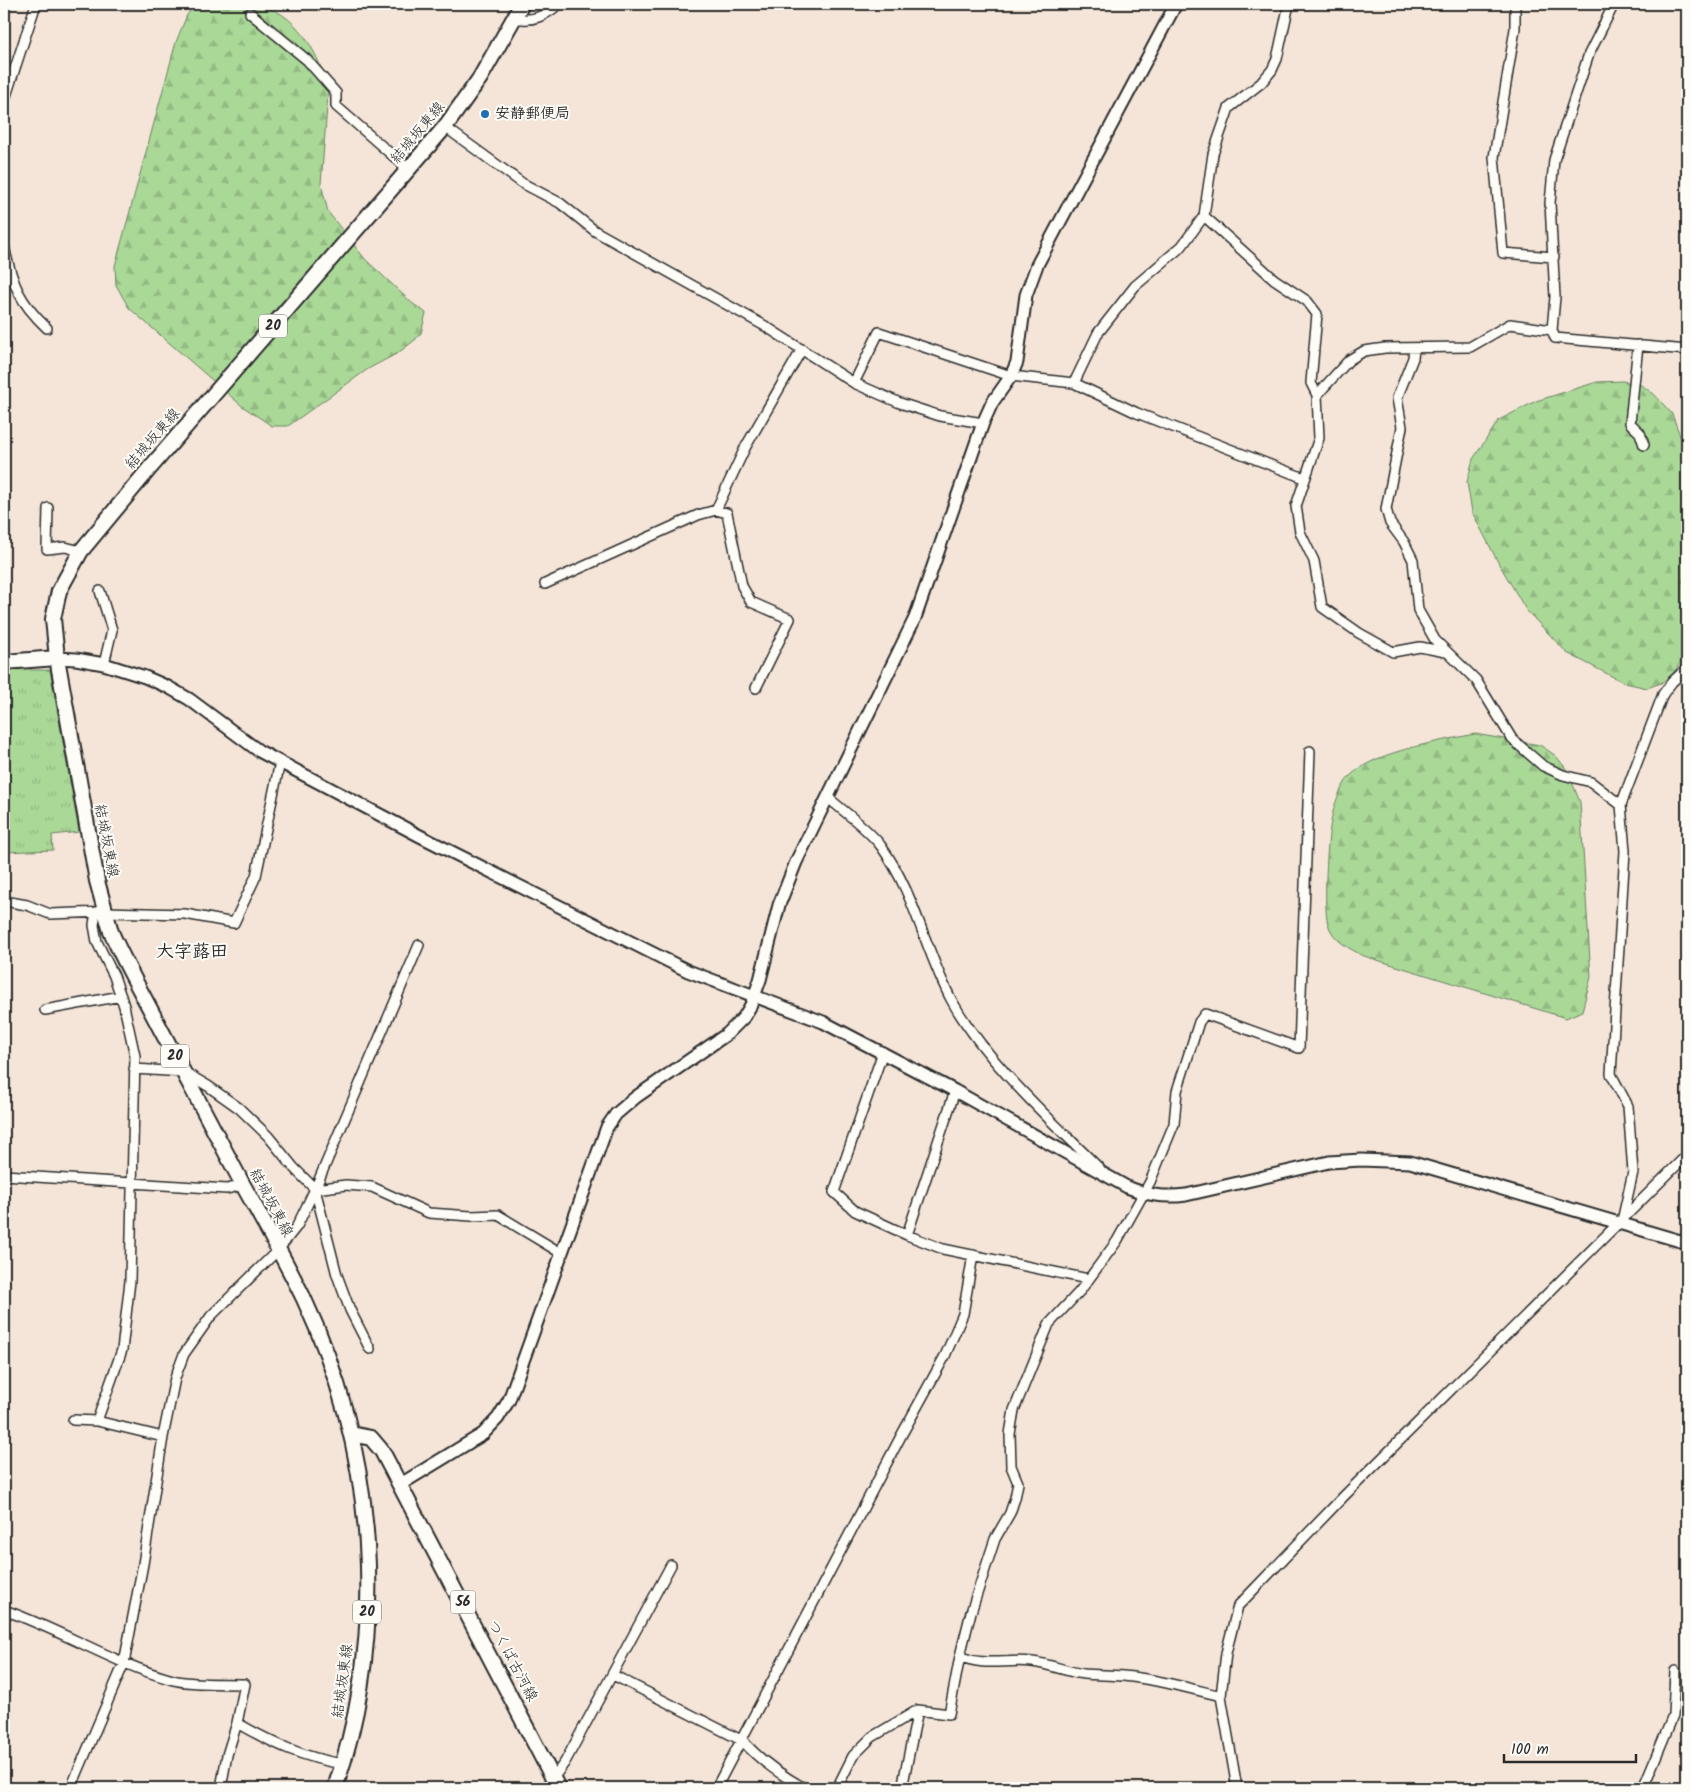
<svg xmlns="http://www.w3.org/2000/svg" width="1691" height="1792" viewBox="0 0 1691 1792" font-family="Kalam,'Klee One',sans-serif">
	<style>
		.forest { fill: url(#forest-firs); stroke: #6a8261 }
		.park { fill: url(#park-tufts); stroke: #6a8261 }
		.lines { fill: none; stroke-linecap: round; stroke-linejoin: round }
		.minor-casing { stroke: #2b2b2b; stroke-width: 12 }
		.tertiary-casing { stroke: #2b2b2b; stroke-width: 15 }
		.primary-casing { stroke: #2b2b2b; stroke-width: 18 }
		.minor { stroke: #fdfcf7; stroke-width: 9 }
		.tertiary { stroke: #fdfcf7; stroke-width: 11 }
		.primary { stroke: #fdfcf7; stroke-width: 14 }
		.poi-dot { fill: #1f6fb2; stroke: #fdfcf7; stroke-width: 2 }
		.labels { text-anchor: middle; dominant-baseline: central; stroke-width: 4; stroke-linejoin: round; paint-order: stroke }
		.shield { fill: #fdfcf7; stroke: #6a6a68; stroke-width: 1 }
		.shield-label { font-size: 14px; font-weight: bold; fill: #2b2b2b }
		.poi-label { font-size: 15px; font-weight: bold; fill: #2b2b2b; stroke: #fdfcf7; text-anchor: start }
		.street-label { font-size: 15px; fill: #2b2b2b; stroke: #fdfcf7 }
		.quarter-label { font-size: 18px; font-weight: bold; fill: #2b2b2b; stroke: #fdfcf7 }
	</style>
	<defs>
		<pattern id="forest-firs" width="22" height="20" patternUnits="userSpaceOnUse" patternTransform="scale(1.25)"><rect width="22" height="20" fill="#aad897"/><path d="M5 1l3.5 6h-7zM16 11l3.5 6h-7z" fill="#92ba82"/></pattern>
		<pattern id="park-tufts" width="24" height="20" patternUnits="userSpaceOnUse" patternTransform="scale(1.25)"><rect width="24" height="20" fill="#aad897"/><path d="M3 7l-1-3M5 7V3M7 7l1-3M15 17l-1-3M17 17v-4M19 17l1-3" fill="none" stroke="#92ba82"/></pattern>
	</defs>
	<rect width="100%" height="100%" fill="#f4e5d8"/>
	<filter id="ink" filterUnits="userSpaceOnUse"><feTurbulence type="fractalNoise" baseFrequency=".02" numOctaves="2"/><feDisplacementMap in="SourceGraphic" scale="10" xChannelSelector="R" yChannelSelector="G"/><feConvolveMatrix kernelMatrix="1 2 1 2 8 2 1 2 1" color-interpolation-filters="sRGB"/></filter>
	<g filter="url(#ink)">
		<path class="forest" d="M195,4C214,4 235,2 254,4C296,9 322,56 328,94L321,184L328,212L365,259L412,303L426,313L421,333L415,340L398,353L368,369L288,426H272L242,406L129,308L116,285L115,266L176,42L187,15Z
			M1623,381L1641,385L1654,394L1672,414L1687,455V652L1673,674L1661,683L1647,688L1625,683L1567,653L1526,610L1498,562L1472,512L1467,482L1473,459L1499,420L1536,401L1597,382Z
			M1475,734L1540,745L1556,756L1567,770L1580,802L1591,977L1582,1011L1566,1018L1364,956C1350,949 1333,941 1328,924C1323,909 1327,839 1331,822C1333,807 1340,787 1350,776C1375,751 1441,741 1475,734Z"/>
		<path class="park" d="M4,666H28L30,670H50L79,832L52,835L53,850L4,852Z"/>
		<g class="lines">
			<g class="minor-casing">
				<path id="minor" d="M1515,4V29L1494,157L1503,253L1554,257
					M1614,4L1589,54L1554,160L1550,203L1555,297L1552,330L1555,338L1687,350
					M250,13L307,60L336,93V106L408,169
					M514,18C533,22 545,16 559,4
					M4,102L36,4
					M445,127L522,183L560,203L595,231L765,326L854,383L900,403L940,416L983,423
					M1204,216L1274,279L1307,301L1317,314L1311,383L1317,395L1319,438L1296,506L1300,532L1314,561L1322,607L1359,633L1393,652L1420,647L1446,652
					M4,246C12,283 19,302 47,328
					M1638,345L1630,423L1640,433L1644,445
					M1414,349L1413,358L1397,398L1402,427L1386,509L1390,523L1404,542L1413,560L1418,610L1435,640L1476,680L1512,739L1543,766L1563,775L1591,782L1621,805
					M854,383L879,332L1011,376L1074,383L1137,413L1304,478
					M1074,383L1098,333L1135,286L1182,246L1204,216L1213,154L1229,108L1261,83L1272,70L1277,59L1289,4
					M1317,395L1349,360L1364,351L1385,348L1470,347L1510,324L1552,330
					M48,508L47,549L65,547L81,551
					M716,510L745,448L802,349
					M545,584L698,515L716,510L727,513L742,586L751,602L790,619L756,688
					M100,591L112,630L104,664
					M828,798C843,810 871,832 881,846C915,893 925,951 952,1001C986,1062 1051,1120 1100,1169
					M4,901L27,905L50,914L104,912L185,914L234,923L256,876L280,762
					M96,912L94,925L97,942L114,976L124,1006L135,1056L130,1281L122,1350L97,1421
					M45,1010L121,996
					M883,1052L834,1192L855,1211L907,1235
					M134,1069L184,1072L208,1086L239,1108L268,1136L294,1168L315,1189L337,1275L350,1310L370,1349
					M955,1091L907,1235L943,1249L1088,1279
					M4,1175L227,1189L243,1185
					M315,1189L346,1185L372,1187L429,1213L471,1216L498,1215L561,1253
					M1622,1221L1633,1172L1628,1106L1611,1074L1625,851L1621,805L1663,694L1672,682L1687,668
					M73,1420L97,1421L163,1437
					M4,1610C62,1630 114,1664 173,1680C193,1685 223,1683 245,1684L237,1723
					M960,1656C982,1667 1008,1659 1032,1662C1050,1664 1067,1672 1084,1674C1097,1675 1110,1675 1123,1676C1156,1679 1188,1688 1221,1696
					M613,1675L743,1741C760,1761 781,1775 804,1788
					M554,1777L565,1762L671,1565
					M71,1788L124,1663L143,1564L163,1437L175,1378L184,1354L211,1316L278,1250L297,1226L315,1189L419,945
					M221,1788L227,1755L237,1723C272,1743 304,1758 343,1764
					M716,1788L901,1436L945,1356L963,1314L973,1255
					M837,1788L853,1756L872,1737L918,1710L949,1714L960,1656L971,1612L995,1539L1010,1513L1015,1498L1018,1483L1011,1466L1010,1434L1014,1410L1049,1324L1080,1291L1117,1241L1150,1182L1174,1124L1177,1091L1199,1022L1205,1014L1299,1048L1310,751
					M902,1788L918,1710
					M1237,1788L1221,1696L1226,1653L1238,1606L1345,1495L1687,1155
					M1643,1788L1673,1716L1675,1671"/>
			</g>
			<g class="tertiary-casing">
				<path id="tertiary" d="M57,658L76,659L104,664L145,677L168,687L189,699L259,751L420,836L688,971L823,1022L955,1091L1127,1187C1147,1195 1164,1198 1186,1195L1329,1162L1361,1160L1410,1162L1687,1243
					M401,1484L483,1434L498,1418L509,1400L607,1127L616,1114L636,1097L727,1034L744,1017L751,1005L760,980L779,905L796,862L915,618L983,423L992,403L1011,376L1017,362L1026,295L1037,265L1176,4"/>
			</g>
			<g class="primary-casing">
				<path id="primary" d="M4,662L57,658
					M351,1434L371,1438L382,1451L558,1788
					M335,1788C390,1628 375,1451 304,1299C285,1260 264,1223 243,1185C215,1132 187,1079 159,1026C143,995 125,964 111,932L97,881L57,658L53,619L59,591L81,551L149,469L445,127L480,78L522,4"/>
			</g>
			<use href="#minor" class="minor"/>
			<use href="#tertiary" class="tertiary"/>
			<use href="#primary" class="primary"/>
		</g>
	</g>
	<circle class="poi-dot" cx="485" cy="114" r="5"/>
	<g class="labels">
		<g class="shield">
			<rect x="259" y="314.5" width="28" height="23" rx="4"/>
			<rect x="161" y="1044.5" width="28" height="23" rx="4"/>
			<rect x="450.5" y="1590.5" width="25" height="23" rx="4"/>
			<rect x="353" y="1600.5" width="28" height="23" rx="4"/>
		</g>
		<g class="shield-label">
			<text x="273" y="326">20</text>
			<text x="175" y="1056">20</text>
			<text x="463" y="1602">56</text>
			<text x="367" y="1612">20</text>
		</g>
		<g class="poi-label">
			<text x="495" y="114">安静郵便局</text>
		</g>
		<g class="street-label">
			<text transform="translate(418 133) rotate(-50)">結城坂東線</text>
			<text transform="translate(153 439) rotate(-49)">結城坂東線</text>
			<text transform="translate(106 841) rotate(79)">結城坂東線</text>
			<text transform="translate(271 1203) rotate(62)">結城坂東線</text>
			<text transform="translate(512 1661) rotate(62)">つくば古河線</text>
			<text transform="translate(343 1681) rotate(-82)">結城坂東線</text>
		</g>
		<g class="quarter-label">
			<text x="192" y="952">大字蕗田</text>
		</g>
	</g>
	<rect width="1691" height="1792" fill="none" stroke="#fdfcf7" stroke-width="20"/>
	<rect x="10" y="10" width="1671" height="1772" fill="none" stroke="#2b2b2b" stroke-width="2" filter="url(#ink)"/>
	<path d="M1504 1754v8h132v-8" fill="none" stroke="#2b2b2b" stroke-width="2.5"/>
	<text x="1511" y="1754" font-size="15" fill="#2b2b2b" stroke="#fdfcf7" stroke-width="4" paint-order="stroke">100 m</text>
</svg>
